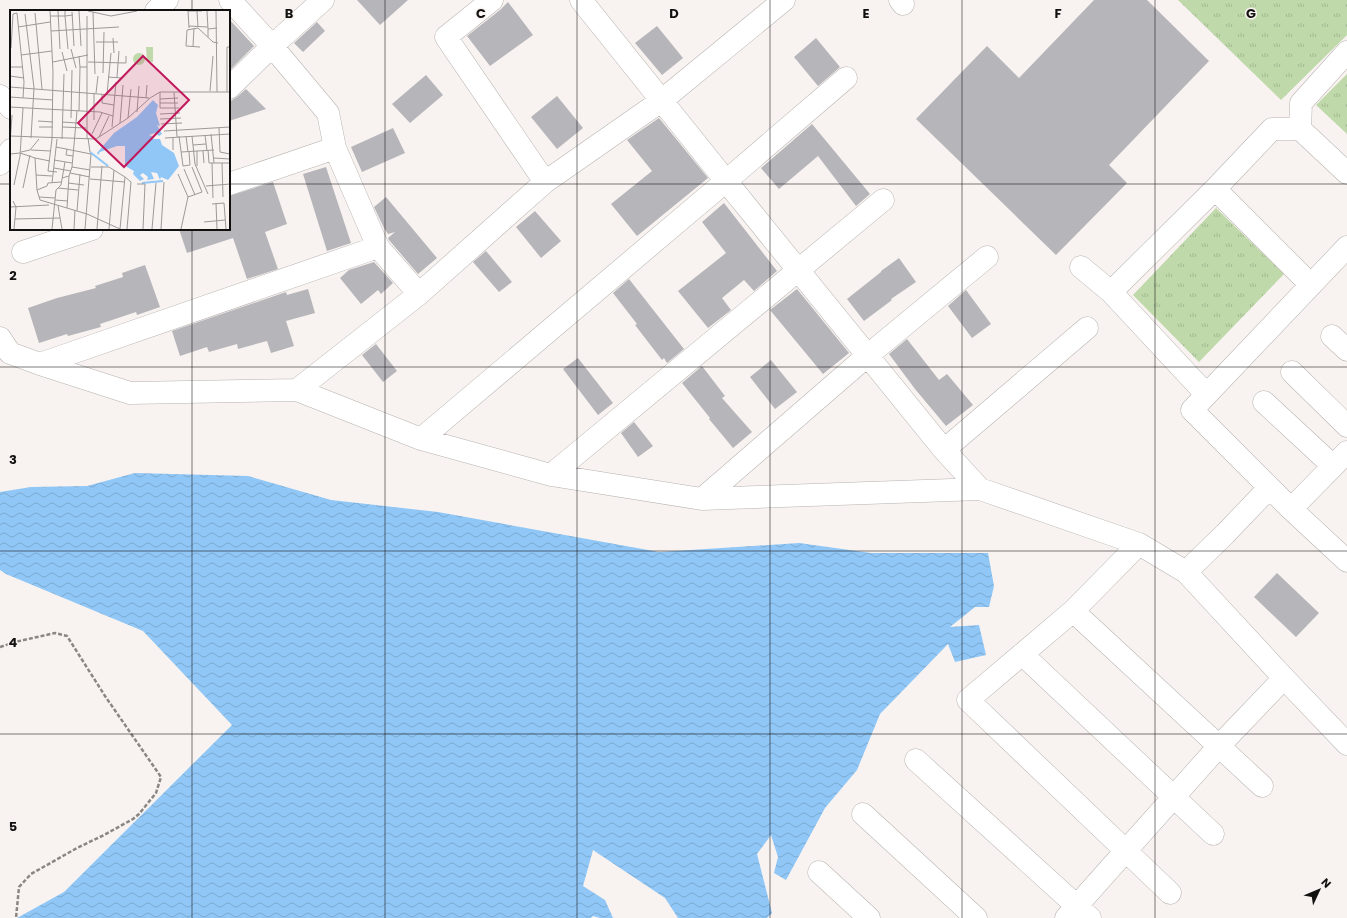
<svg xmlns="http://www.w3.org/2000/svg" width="1347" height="918" viewBox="0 0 1347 918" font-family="Poppins,sans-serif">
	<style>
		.grass { fill: url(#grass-tufts) }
		.water { fill: url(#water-waves) }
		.building { fill: #b6b5ba }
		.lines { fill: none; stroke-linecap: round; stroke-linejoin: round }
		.minor-casing { stroke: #b7b3b0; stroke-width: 23 }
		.path { stroke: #898683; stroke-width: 2.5; stroke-dasharray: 4 2; stroke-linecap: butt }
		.minor { stroke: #fff; stroke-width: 22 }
		.grid { fill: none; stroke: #12110f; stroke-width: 1; stroke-opacity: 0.55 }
		.inset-river { fill: none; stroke: #90c7f6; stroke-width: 2 }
		.inset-road { fill: none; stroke: #9c9996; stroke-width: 1 }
		.view { fill: #c2185b; fill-opacity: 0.15; stroke: #c2185b; stroke-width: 2 }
		.inset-edge { fill: none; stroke: #12110f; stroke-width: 2 }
		.grid-label { font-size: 13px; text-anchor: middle; font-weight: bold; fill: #12110f; stroke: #f8f3f0; stroke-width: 3; stroke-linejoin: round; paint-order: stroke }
	</style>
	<defs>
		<pattern id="grass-tufts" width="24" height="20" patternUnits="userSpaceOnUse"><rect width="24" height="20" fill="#bfd9aa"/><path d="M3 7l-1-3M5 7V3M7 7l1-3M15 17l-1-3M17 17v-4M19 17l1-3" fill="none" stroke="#a3b991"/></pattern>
		<pattern id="water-waves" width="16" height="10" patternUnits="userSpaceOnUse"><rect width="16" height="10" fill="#90c7f6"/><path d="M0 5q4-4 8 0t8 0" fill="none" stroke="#7baad2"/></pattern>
	</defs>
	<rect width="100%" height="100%" fill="#f8f3f0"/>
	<path class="grass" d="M1178,0H1347V35L1281,100Z
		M1347,74V134L1316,105Z
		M1216,208L1284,274L1199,362L1133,295Z"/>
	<path class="water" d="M135,473L248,476L331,500L438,512L659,552L799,543L871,553H988L994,586L989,607H975L950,627L979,625L986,655L955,662L948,644L880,714L857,770L825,808L786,880L774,873L778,857L771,835L757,854L772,913L767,918H678L665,898L593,850L583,886L605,900L613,918H600L593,916L591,918H17L64,892L232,725L143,631L6,574L0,570V492L31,487L87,486Z"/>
	<path class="building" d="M357,0H408L380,25Z
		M1094,0H1147L1209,61L1109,165L1127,183L1056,255L916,119L987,46L1019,78Z
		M508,2L533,35L490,66L467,36L500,10Z
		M229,19L254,46L229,71Z
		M317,22L325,31L303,52L294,43Z
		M657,26L683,58L662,75L635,43Z
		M816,38L840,67L818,86L794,57Z
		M426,75L443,95L410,123L392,104Z
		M246,89L266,109L229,121V102L237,97Z
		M557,96L583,128L557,149L531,117Z
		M659,118L708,178L637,236L611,204L652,171L627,140Z
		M812,124L870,194L856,206L818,156L779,189L761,168Z
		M393,128L405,153L362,172L351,147Z
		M326,167L351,243L327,251L303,174Z
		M273,182L287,224L265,232L278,269L247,279L233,238L187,253L179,229H229V196Z
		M386,197L437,258L418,274L389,240L388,238L395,232L388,234L384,228L374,207Z
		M724,203L777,271L754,291L744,280L722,298L731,310L708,328L678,291L726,253L702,222Z
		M535,211L561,241L541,258L516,227Z
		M486,251L512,282L499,292L473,262Z
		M899,258L916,282L891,299L892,300L864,321L847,299L881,272V271Z
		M374,262L393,283L381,294L378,290L361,304L340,278L349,270Z
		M145,265L160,307L137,315L136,312L100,324L101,327L68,336L67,334L39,343L28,308L57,298L96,288L95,286L123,277L122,273Z
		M629,279L684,349L667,363L664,358L662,360L635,325L637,324L613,293Z
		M308,289L315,313L286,321L294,346L271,353L267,341L238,349L237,344L209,352L207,347L180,356L172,331L286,292L287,295Z
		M797,289L849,353L823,374L770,310Z
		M966,290L991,324L972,338L948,306Z
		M907,339L939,380L947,374L973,405L946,426L915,389L889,354Z
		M376,344L397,371L383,382L362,355Z
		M578,358L613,403L598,415L563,369Z
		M771,360L797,392L775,409L750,377Z
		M702,366L725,396L722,398L752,432L733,448L709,419L710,418L682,383Z
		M634,422L653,446L638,457L621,433Z
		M1277,573L1319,613L1296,637L1254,597Z"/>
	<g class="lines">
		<g class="minor-casing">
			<path id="minor" d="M230,0L272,46L328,113L335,148L378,247L419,294
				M492,0L446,37L545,182
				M581,0L726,181L944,450L980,489
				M900,0L903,4
				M156,11L167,0
				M229,88L272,46L323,0
				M0,96L11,108
				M1300,129L1301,103L1347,52
				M0,164L11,150
				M229,184L335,148
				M1215,189L1311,285
				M1347,247L1192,410L1291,509L1347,452
				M23,252L92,229
				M1081,267L1111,292L1206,394
				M1111,292L1215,189L1272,129H1300L1347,173
				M1332,336L1347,350
				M0,338L10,353L40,364L130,393L297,390L421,439L551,475L702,499L980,489L1139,544L1186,572L1284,678L1347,744
				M40,364L378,247
				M1292,372L1347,426
				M297,390L419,294L545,182L661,101L784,0
				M1264,402L1333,466
				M421,439L726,181L846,78
				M944,450L1087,328
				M551,475L883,200
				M702,499L867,356L987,257
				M1291,509L1347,561
				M1139,544L1073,611L968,700L1170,893
				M1186,572L1225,534L1269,488
				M1073,611L1262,786
				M1022,654L1213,834
				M916,760L1090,918
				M863,814L976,918
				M819,872L869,918
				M1066,918L1219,746L1284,678"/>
		</g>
		<path class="path" d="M0,647L15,642L55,633L67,636L105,696L161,777L156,793L139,814L133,819L104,835L77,848L31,874L19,887L16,918"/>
		<use href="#minor" class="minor"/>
	</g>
	<path class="grid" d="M192,0V11M385,0V918M577,0V918M770,0V918M962,0V918M1155,0V918M0,184H11M229,184H1347M192,229V918M0,367H1347M0,551H1347M0,734H1347"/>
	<g transform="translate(10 10)">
		<rect width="220" height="220" fill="#f8f3f0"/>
		<path d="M136,37H143V52H137ZM123 49a6 6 0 1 1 12 0a6 6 0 1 1-12 0Z" fill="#bfd9aa"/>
		<path d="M143,90L148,95L146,103L150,116L147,115L152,124L149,126L145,123L139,125L144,127L143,129H150L152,135L164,143L169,156L158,170L151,167L150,170L147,163L141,162L144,169L137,170L138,167L133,163L130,165L134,169L130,171L123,164L124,161L115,156V136H107L90,142L88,145L87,143L104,123L127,107Z" fill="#90c7f6"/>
		<path class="inset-river" d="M80,142L98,156M132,173L153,171"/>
		<path class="inset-road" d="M40,1L43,62L42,129L38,161L47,162M48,1L50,39M55,1V6L63,5M69,1L71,36M78,1L101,6L127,1M197,1L198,19M206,1L207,82M62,2L64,36M83,2L85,64M7,3L14,72L13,88M25,3L32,79M15,4L24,78L21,128M40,6H55L58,39M77,6V128M179,16L198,17M8,17L40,12M188,17L187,1H192M179,18L178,1H187M41,21L109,17M198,27V19L207,18M103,28L104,43M86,32H108M183,36L184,18M190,37L176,36L177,20L188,18L203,32L208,33M1,38L3,4L7,3M61,39L66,58M52,42L57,61M11,45L42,41M69,46L70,57H77M43,52L78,45M78,52L116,53V46M0,57H13M93,63L94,22M0,66L14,68M98,67L112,68M107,67L109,41M0,77L139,88M200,81L203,46M150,82V98H169M164,82L167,127M217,82V37H220M86,83L88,66M92,84V93L104,95M97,84L101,43M0,87L43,90M136,88L137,75M150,89L168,88M150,93H168M0,97L90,102L103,106M69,101L70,57M127,102L129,76M150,104L170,103M61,108L62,60M118,108L121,79M150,109L171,108M84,110V83M28,111L43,112M52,112L67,113M110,113L113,75M151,114L172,113M29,117H43M52,117L76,118M102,117L106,72M209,118L210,142L220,144M154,121L220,117M82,124L92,103M201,124L204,153M195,125L197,141M0,126L86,129L118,108L140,88L150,82H220M169,126L173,156L180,155L179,142M176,126L178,142M182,126L185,154L198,184M89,127L99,106M163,127V140M78,128L80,142M155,128L220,124M52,129L54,64M0,134L2,105M183,135L196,134M46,137L81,144L75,219M57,139L56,145L63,146M21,140L41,141M198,140L199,153H220M193,141L194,153M11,142L20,140L29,129M171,142L204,140M0,144L10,143L25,148L27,180L30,190L77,204L110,219M25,148L40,151M204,148L220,149M44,150L62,153M202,153L203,188M212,153L213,187M187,156V141M62,157L80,160M81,157H99L115,167L110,219M44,158L61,161M174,159L185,185M60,163L80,167M168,164L178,187M26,165L42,166M115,167L121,172L117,219M52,168L59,166L62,157L67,101M80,169L115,172M42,173L47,129M58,173L74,175M127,174H135L133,219M4,175L10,146L13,98M196,176L220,174M13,178L20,145M48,178L68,180M27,180L37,176L38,173L51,172M29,187L45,188M45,190L58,191M3,191L6,197L4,219M206,193L207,219M202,194L214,193L216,219M48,196L52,219M0,197L39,195M57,198L59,166M67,201L70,164M5,209L50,208M194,212L215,210M42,219L46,180L51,175L55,152M64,219L65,200M87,219L92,156M99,219L104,160M142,219L146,173M151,219L154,172M171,219L178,187L192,182L182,157"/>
		<path class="view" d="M133,46L179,90L114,157L68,113Z"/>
		<rect width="220" height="220" class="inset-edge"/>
	</g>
	<g class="grid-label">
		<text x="289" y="18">B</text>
		<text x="481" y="18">C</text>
		<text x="674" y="18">D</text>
		<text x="866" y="18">E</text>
		<text x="1058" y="18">F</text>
		<text x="1251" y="18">G</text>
		<text x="13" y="280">2</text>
		<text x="13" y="464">3</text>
		<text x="13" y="647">4</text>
		<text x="13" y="831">5</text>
	</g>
	<g transform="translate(1319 890) rotate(46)" stroke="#f8f3f0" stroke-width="3" paint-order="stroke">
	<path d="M0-3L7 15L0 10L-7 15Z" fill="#12110f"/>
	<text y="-6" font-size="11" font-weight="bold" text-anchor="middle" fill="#12110f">N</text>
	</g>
</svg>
